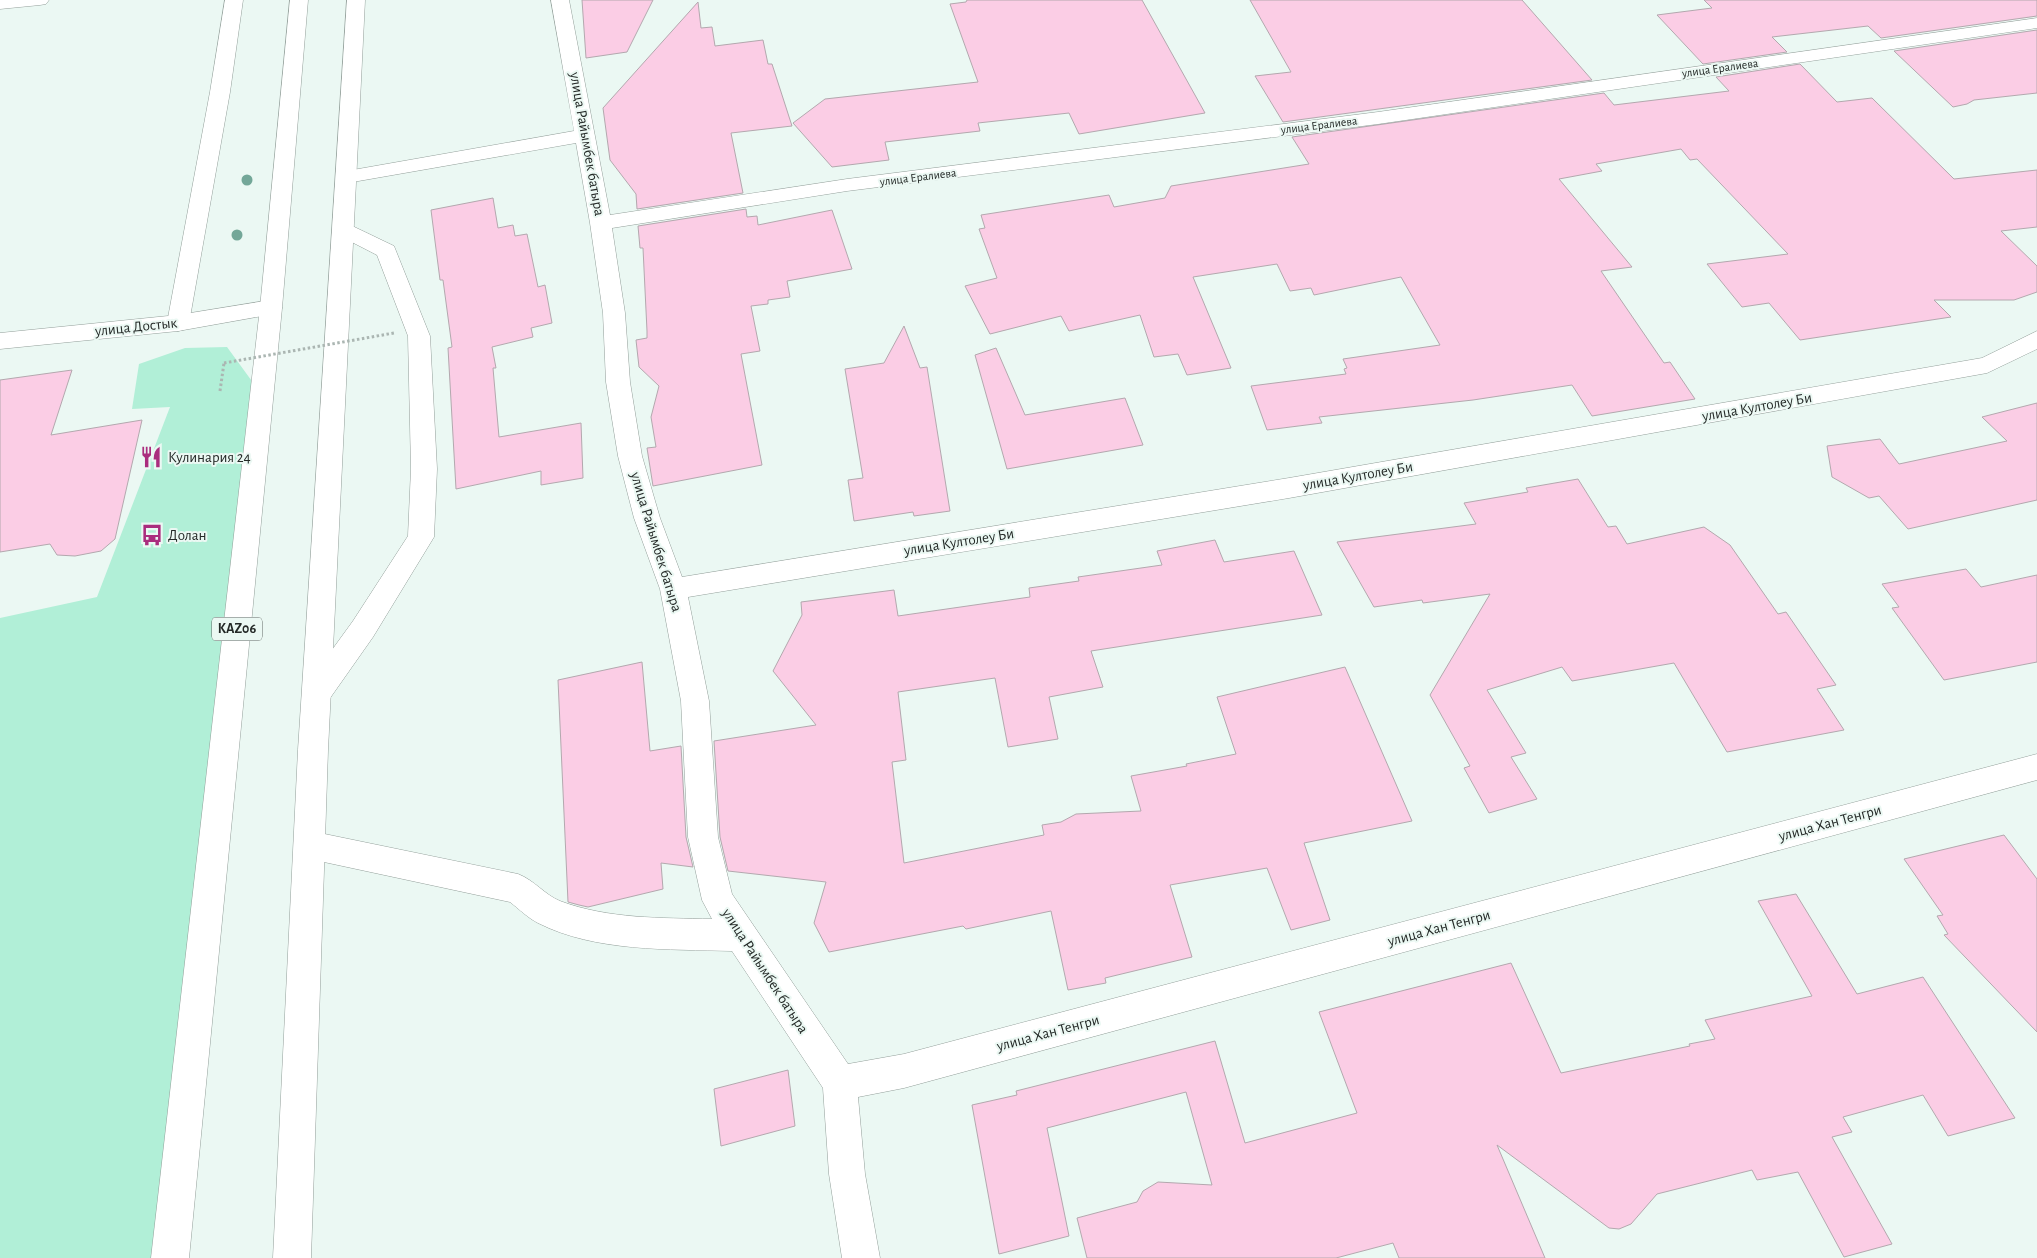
<svg xmlns="http://www.w3.org/2000/svg" width="2037" height="1258" viewBox="0 0 2037 1258" font-family="'Alegreya Sans',sans-serif">
	<style>
		.green { fill: #b1efd7 }
		.building { fill: #fbcde5; stroke: #b3a8ae }
		.lines { fill: none; stroke-linecap: round; stroke-linejoin: round }
		.minor-casing { stroke: #939f9a; stroke-width: 1 }
		.major-casing { stroke: #939f9a; stroke-width: 1 }
		.highway-casing { stroke: #939f9a; stroke-width: 1 }
		.path { stroke: #abb6b2; stroke-width: 3; stroke-dasharray: 2.5 2.5; stroke-linecap: butt }
		.minor { fill: #fff; fill-rule: evenodd }
		.major { fill: #fff; fill-rule: evenodd }
		.highway { fill: #fff; fill-rule: evenodd }
		.path-bridge { stroke: #abb6b2; stroke-width: 3; stroke-dasharray: 2.5 2.5; stroke-linecap: butt }
		.tree { fill: #73a798 }
		.labels { text-anchor: middle; dominant-baseline: central; stroke-width: 4; stroke-linejoin: round; paint-order: stroke }
		.far-street-label { font-size: 12px; fill: #242927; stroke: #ebf8f3 }
		.shield { fill: #ebf8f3; stroke: #606764; stroke-width: 1 }
		.shield-label { font-size: 14px; font-weight: bold; fill: #242927 }
		.street-label { font-size: 15px; fill: #242927; stroke: #ebf8f3 }
		.poi-label { font-size: 15px; fill: #242927; stroke: #ebf8f3; text-anchor: start }
	</style>
	<rect width="100%" height="100%" fill="#ebf8f3"/>
	<path class="green" d="M227,347L254,384L160,1258H0V618L97,597L170,407L132,409L139,364L185,348Z"/>
	<path class="building" d="M582,0H653L627,52L586,58Z
		M967,0H1142L1205,113L1079,134L1069,113L978,123L980,131L885,142L889,160L832,167L793,123L825,99L978,82L950,4L966,2Z
		M1250,0H1522L1592,80L1283,122L1255,76L1291,72Z
		M1704,0H2037V16L1881,38L1868,26L1772,37L1787,52L1703,64L1657,15L1712,8Z
		M698,2L701,28L712,27L715,46L763,40L768,64H772L792,126L731,133L743,193L637,209L636,194L610,160L603,108Z
		M2037,30V93L1974,100L1967,104L1953,107L1894,51Z
		M1800,64L1837,102L1872,98L1954,179L2037,170V227L2001,231L2037,266V292L2014,300H1934L1951,317L1800,340L1769,303L1742,307L1707,264L1788,254L1697,159L1690,160L1681,149L1596,164L1602,171L1559,179L1632,267L1601,271L1664,363L1670,362L1695,399L1592,416L1572,385L1473,400L1319,417L1322,423L1267,430L1251,386L1346,374L1344,369L1347,368L1343,359L1440,345L1401,277L1314,295L1311,288L1290,291L1277,264L1193,277L1231,368L1187,375L1178,354L1154,357L1140,315L1069,331L1061,316L990,334L965,286L997,278L979,229L985,228L981,215L1109,195L1114,207L1165,198L1171,186L1309,164L1292,137L1604,93L1614,105L1729,91L1716,77Z
		M493,198L498,228L513,225L515,236L527,234L538,287L545,285L552,323L531,328L533,337L492,347L496,368H493L499,437L581,423L583,478L541,485V471L456,489L448,348L452,347L443,280H440L431,210Z
		M746,209L747,217L757,216L758,225L832,210L852,269L787,281L790,297L768,300V304L751,306L760,351L741,354L762,465L653,486L647,448L656,447L651,417L659,386L639,367L636,340L647,338V331L643,248H640L638,226Z
		M904,326L920,368L927,367L950,511L914,516L913,512L854,521L848,480L863,478L845,369L884,363Z
		M996,348L1025,415L1125,398L1143,445L1007,469L975,355Z
		M72,370L51,435L142,420L115,539L101,551L75,556L57,555L50,544L0,552V380Z
		M2037,403V500L1908,529L1879,496L1869,498L1832,477L1827,446L1880,439L1899,464L2007,441L1982,417Z
		M1578,479L1608,527L1616,526L1627,544L1704,527L1730,545L1778,614L1786,612L1836,685L1817,689L1844,730L1727,752L1674,663L1572,681L1562,667L1487,690L1526,753L1511,757L1537,799L1489,813L1464,768L1470,766L1430,695L1490,594L1423,603L1422,600L1374,607L1337,542L1476,524L1464,503L1528,492L1526,488Z
		M1215,540L1224,562L1294,551L1322,615L1091,651L1103,687L1049,697L1058,739L1008,747L995,678L898,692L906,760L892,762L904,863L1044,835L1042,825L1061,822L1076,814L1141,811L1131,776L1187,766L1186,764L1236,754L1217,697L1345,667L1412,821L1304,843L1330,920L1291,930L1267,868L1170,885L1192,957L1105,978L1106,983L1068,990L1051,911L966,929L963,926L829,952L814,923L826,882L728,871L720,837L714,741L816,725L773,671L802,615L801,602L894,590L898,616L1030,597L1029,588L1079,581L1078,577L1162,565L1157,551Z
		M1966,569L1981,587L2037,575V662L1944,680L1892,608L1899,607L1882,584Z
		M642,662L650,751L681,746L686,837L693,867L661,863L663,889L588,907L579,905L568,902L558,680Z
		M2004,835L2037,879V1032L1944,935L1948,934L1937,916L1943,915L1904,859Z
		M1796,894L1857,994L1923,977L2015,1118L1948,1136L1923,1095L1843,1117L1852,1132L1832,1137L1892,1244L1844,1257L1798,1172L1757,1180L1752,1170L1657,1194L1631,1224L1619,1229L1609,1228L1497,1145L1545,1258H1399L1393,1243L1336,1258H1087L1077,1218L1137,1202L1143,1191L1158,1182L1212,1185L1186,1092L1047,1128L1069,1236L999,1254L972,1105L1017,1095L1016,1091L1215,1041L1245,1143L1357,1113L1319,1012L1511,963L1561,1073L1690,1046L1689,1044L1715,1039L1705,1020L1812,996L1758,901Z
		M788,1070L795,1126L721,1146L714,1089Z"/>
	<g class="lines">
		<g class="minor-casing">
			<path id="minor" d="M0,0H49L46,4L40,5L0,9Z
				M225,0H243L230,92L189,323L186,329L178,331L170,329L167,323L210,92Z
				M551,0H569L610,215L847,179L1378,112L2037,18V28L1378,124L847,191L612,228L625,313L630,382L642,456L660,518L682,577L1289,478L1982,358L2037,331V349L1987,373L1289,498L688,597L709,701L718,837L732,894L848,1064L904,1054L2037,754V780L904,1088L858,1097L865,1174L880,1258H842L829,1174L823,1088L732,951C669,949 595,952 538,923C528,918 519,909 510,902L310,859L299,855L295,845L299,835L310,831L518,874C534,880 545,895 560,901C608,919 661,918 712,919L702,900L688,837L681,701L660,589L634,518L618,456L606,382L603,313L590,223L576,143L347,183L340,181L337,177L340,173L347,171L574,131Z
				M344,222L394,246L430,336L437,469L434,537L373,637L328,701L318,704L308,701L304,692L308,683L353,621L408,536L411,469L408,336L377,255L336,234L333,229L336,224Z"/>
		</g>
		<g class="major-casing">
			<path id="major" d="M271,300L279,303L282,308L279,313L178,331L0,349V333L178,315Z"/>
		</g>
		<g class="highway-casing">
			<path id="highway" d="M290,0H308L282,308L189,1258H151L260,308Z
				M347,0H365L328,750L311,1258H273L298,750Z"/>
		</g>
		<path class="path" d="M220,391L224,363"/>
		<use href="#minor" class="minor"/>
		<use href="#major" class="major"/>
		<use href="#highway" class="highway"/>
		<path class="path-bridge" d="M224,363L394,333"/>
	</g>
	<g class="tree">
		<circle cx="247" cy="180" r="5.5"/>
		<circle cx="237" cy="235" r="5.5"/>
	</g>
	<defs>
		<g id="restaurant-bare" transform="scale(1.725)"><path d="M-5-6h1v4h1v-4h1v4h1v-4h1v5L-1.5 .5V6h-2V.5L-5-1ZM5-6V6H3V1.5H1.5Q1.5-4 5-6Z" fill="#aa2d7e" stroke="#ebf8f3" stroke-width="2.5" paint-order="stroke"/></g>
		<g id="bus-bare" transform="scale(1.725)"><path d="M-5-6H5V4H4V6H2V4H-2V6H-4V4H-5ZM-3.5-4V0h7V-4ZM-3.5 1.2v1.5H-2V1.2ZM2 1.2v1.5H3.5V1.2Z" fill="#aa2d7e" stroke="#ebf8f3" stroke-width="2.5" paint-order="stroke"/></g>
	</defs>
	<g fill-rule="evenodd">
		<use href="#restaurant-bare" x="151" y="457"/>
		<use href="#bus-bare" x="152" y="535"/>
	</g>
	<g class="labels">
		<g class="far-street-label">
			<text transform="translate(1720 68) rotate(-8)">улица Ералиева</text>
			<text transform="translate(1319 125) rotate(-7)">улица Ералиева</text>
			<text transform="translate(918 177) rotate(-7)">улица Ералиева</text>
		</g>
		<rect class="shield" x="212" y="617.5" width="50" height="23" rx="4"/>
		<g class="shield-label">
			<text x="237" y="629">KАZ06</text>
		</g>
		<g class="street-label">
			<text transform="translate(587 144) rotate(80)">улица Райымбек батыра</text>
			<text transform="translate(136 327) rotate(-6)">улица Достык</text>
			<text transform="translate(1757 407) rotate(-10)">улица Култолеу Би</text>
			<text transform="translate(1358 476) rotate(-10)">улица Култолеу Би</text>
			<text transform="translate(656 542) rotate(73)">улица Райымбек батыра</text>
			<text transform="translate(959 542) rotate(-9)">улица Култолеу Би</text>
			<text transform="translate(1830 823) rotate(-15)">улица Хан Тенгри</text>
			<text transform="translate(1439 928) rotate(-15)">улица Хан Тенгри</text>
			<text transform="translate(765 971) rotate(57)">улица Райымбек батыра</text>
			<text transform="translate(1048 1033) rotate(-15)">улица Хан Тенгри</text>
		</g>
		<g class="poi-label">
			<text x="168" y="457">Кулинария 24</text>
			<text x="168" y="535">Долан</text>
		</g>
	</g>
</svg>
